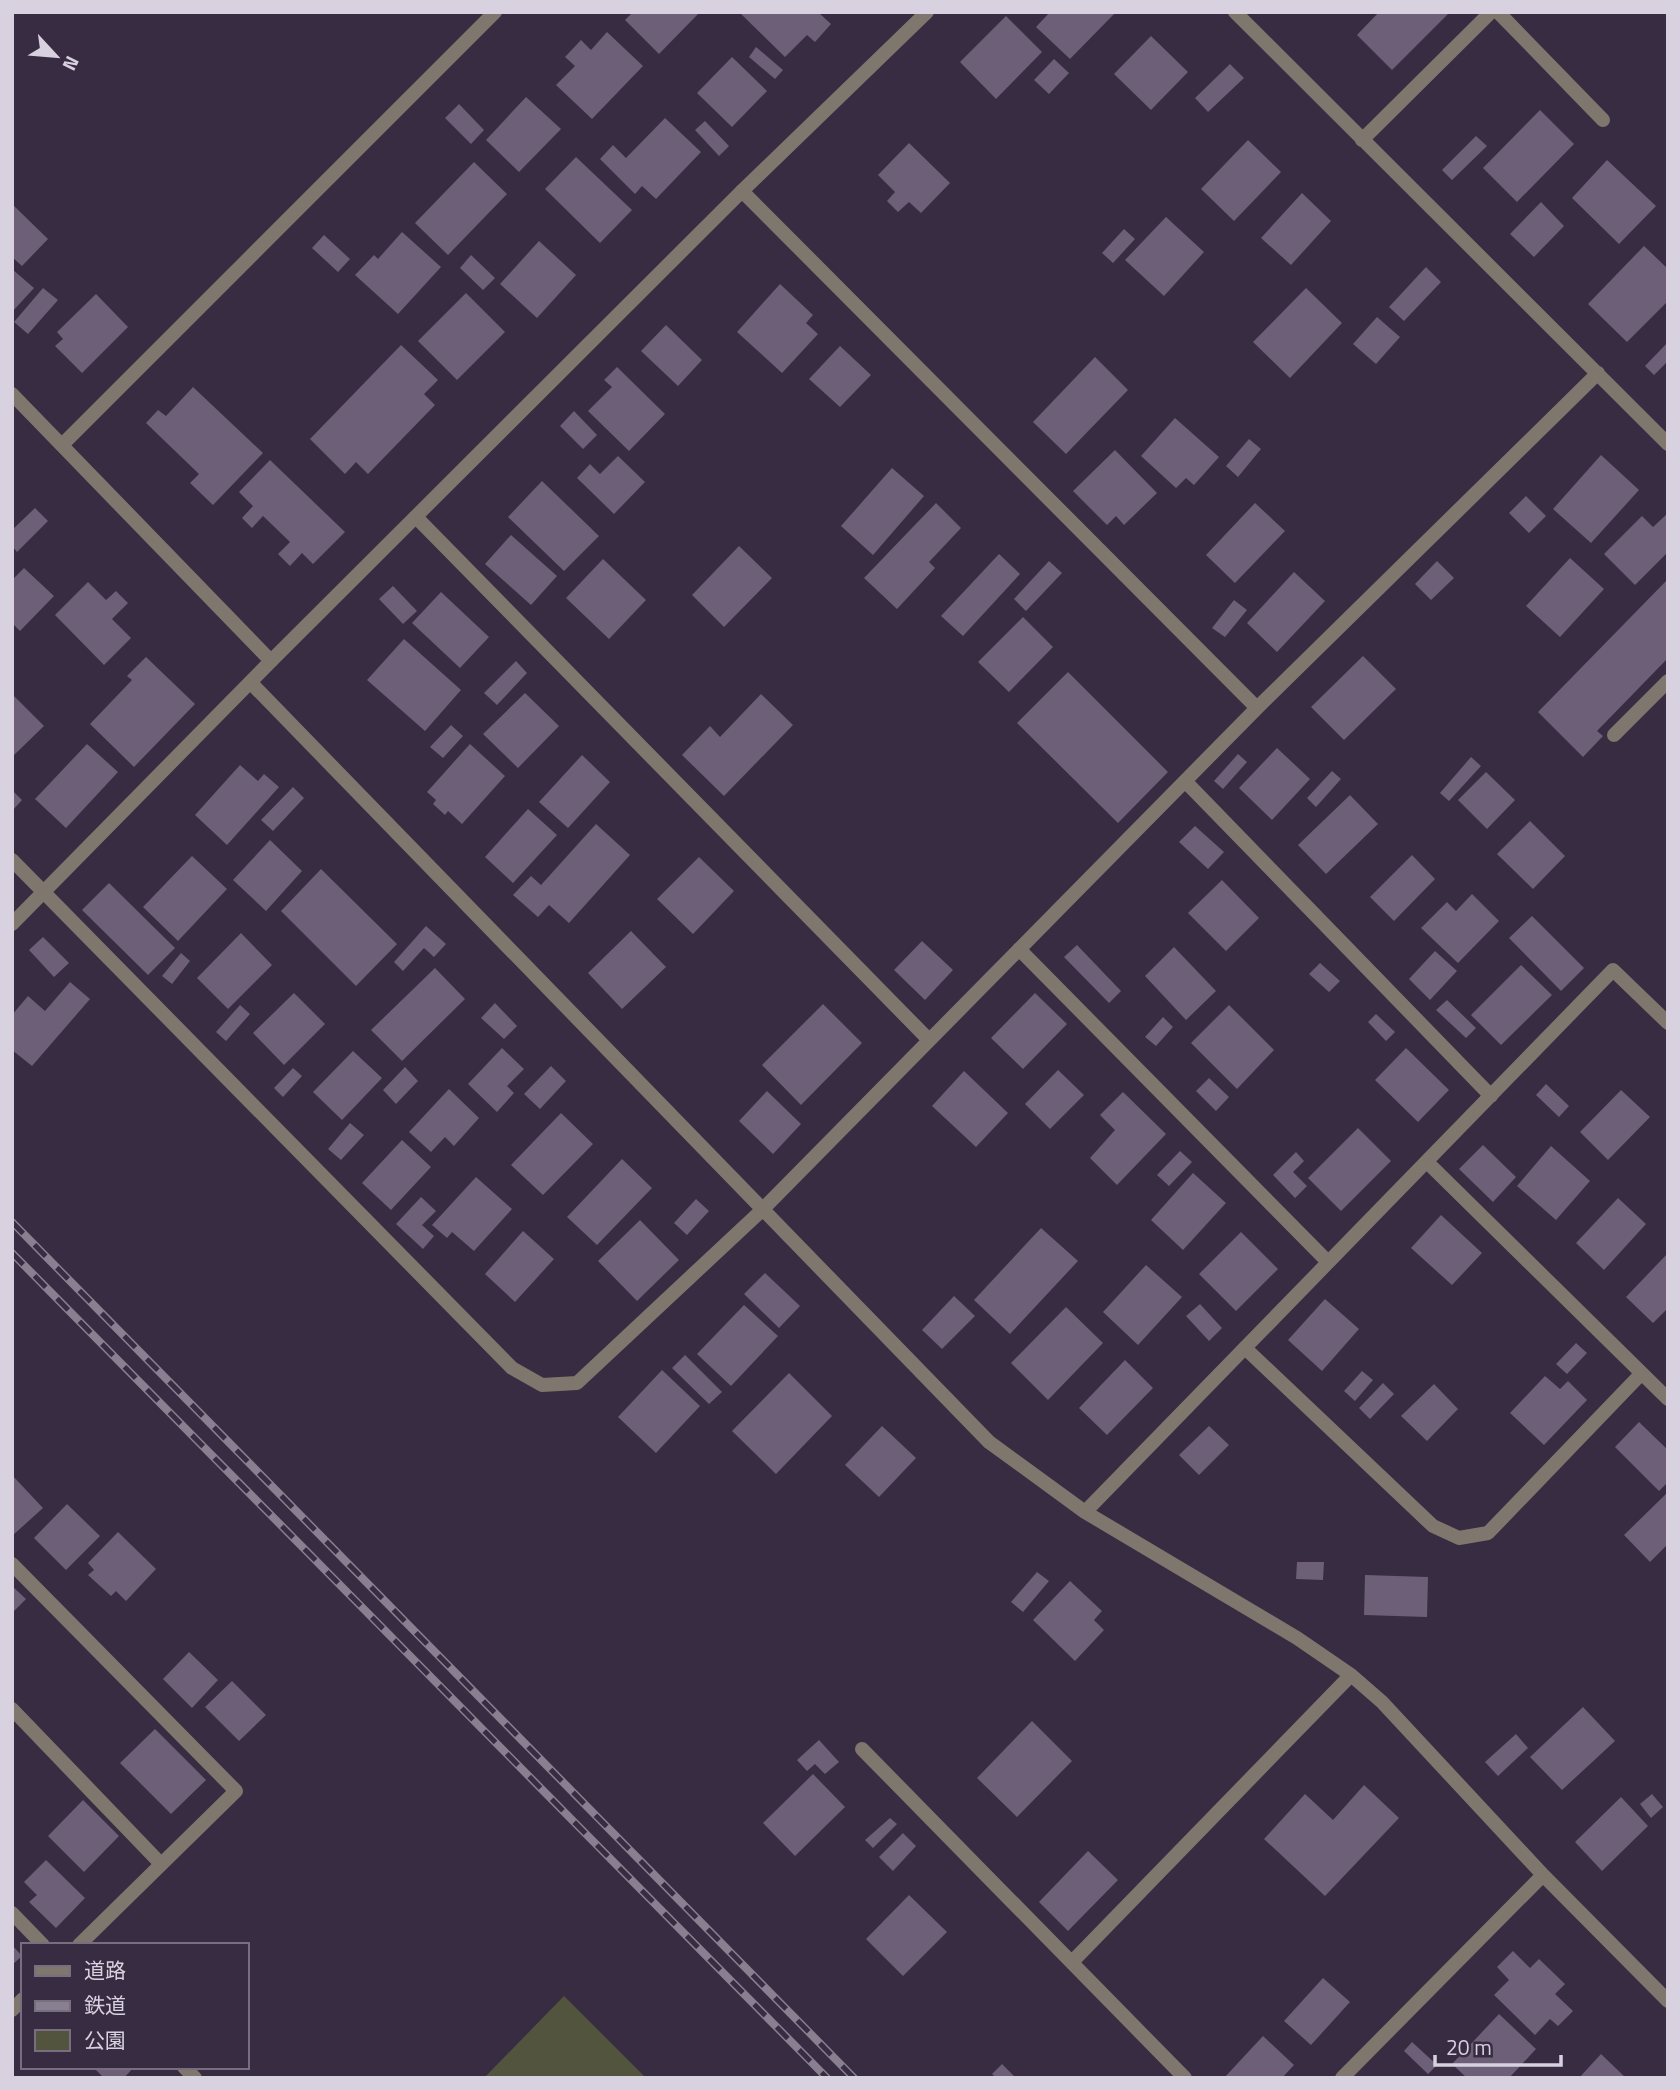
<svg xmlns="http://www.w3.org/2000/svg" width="1680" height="2090" viewBox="0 0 1680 2090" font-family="'Titillium Web','Noto Sans JP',sans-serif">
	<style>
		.green { fill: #52543e }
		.building { fill: #6c5f77 }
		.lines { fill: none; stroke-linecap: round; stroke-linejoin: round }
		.service { stroke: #7f766d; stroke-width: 14 }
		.minor { stroke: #7f766d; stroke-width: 14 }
		.tertiary { stroke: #7f766d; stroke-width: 14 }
		.rail-casing { stroke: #887f91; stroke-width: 8 }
		.rail { stroke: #372c41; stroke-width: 5; stroke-dasharray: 16; stroke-linecap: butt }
	</style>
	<rect width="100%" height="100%" fill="#372c41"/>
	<path class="green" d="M564,1996L646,2078H484Z"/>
	<path class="building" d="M633,12H700L659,54L625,20Z
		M739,12H818L831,24L815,42L807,35L785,57Z
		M1050,12H1116L1070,59L1036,27Z
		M1379,12H1450L1392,70L1357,35Z
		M1006,16L1042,52L996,99L960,62Z
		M607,32L643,66L592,119L556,85L575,66L565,57L581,40L591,50Z
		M1151,36L1188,72L1151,110L1114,74Z
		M756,47L783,70L775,79L749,57Z
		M732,57L767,91L732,127L697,93Z
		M1054,59L1069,73L1049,94L1034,80Z
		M1230,64L1244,78L1208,112L1195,98Z
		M526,97L561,129L519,172L486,140Z
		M459,104L484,130L471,144L445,118Z
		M1540,110L1574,144L1517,202L1483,168Z
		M665,118L701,152L656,199L642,186L635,194L600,159L613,145L626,158Z
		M705,121L729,146L719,156L695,130Z
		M1476,136L1487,146L1452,180L1442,170Z
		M1248,140L1281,172L1234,221L1201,189Z
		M909,143L950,183L921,213L909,202L898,212L887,201L895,192L878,175Z
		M576,157L632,210L600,243L545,189Z
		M1607,160L1656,206L1619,244L1572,198Z
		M474,162L507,194L448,255L415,223Z
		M1302,193L1331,221L1291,265L1261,238Z
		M1541,202L1564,226L1534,257L1510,234Z
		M12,204L48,239L22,266L12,257Z
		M1166,217L1204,252L1164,296L1125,260Z
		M1124,229L1135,239L1113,263L1102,253Z
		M402,232L441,267L398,314L355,275L374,255L378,259Z
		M324,235L350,259L338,272L312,248Z
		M539,241L576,275L537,318L500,284Z
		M1644,246L1668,269V301L1627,342L1588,304Z
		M471,255L495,278L483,290L460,268Z
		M1426,267L1441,282L1404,321L1389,307Z
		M12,269L34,288L12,312Z
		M780,284L813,315L806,323L818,334L782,373L737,332Z
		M43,288L58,300L28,334L14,322Z
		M1306,288L1342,323L1290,378L1253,342Z
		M466,293L505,332L457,380L418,341Z
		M96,294L128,327L82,373L55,346L63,339L57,332Z
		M1377,317L1400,337L1376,364L1353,344Z
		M666,325L702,360L678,386L641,351Z
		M1668,342V361L1654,375L1645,366Z
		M401,345L438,380L424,394L435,405L368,474L356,462L345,474L310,439Z
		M840,346L871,375L840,407L809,379Z
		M1095,357L1128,390L1066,454L1033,422Z
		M617,367L665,414L629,451L588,411L612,387L604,380Z
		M193,387L263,453L213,505L190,483L199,474L146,423L158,410L166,416Z
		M574,411L597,435L583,449L560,426Z
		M1175,418L1219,457L1194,485L1186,478L1176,488L1141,456Z
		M1249,439L1261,449L1238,477L1226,466Z
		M1115,450L1157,493L1124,525L1116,516L1107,525L1073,491Z
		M1601,455L1639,490L1591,543L1553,509Z
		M618,456L645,482L614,514L577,478L590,464L600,474Z
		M270,460L345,532L313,564L302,553L290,566L278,554L290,542L263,516L252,528L242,518L253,506L239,492Z
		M892,468L924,496L873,555L841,526Z
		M542,481L599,536L564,571L508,517Z
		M1526,496L1546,516L1529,533L1509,513Z
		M936,503L961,528L929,562L935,568L897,609L864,578Z
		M1255,503L1285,531L1235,583L1206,555Z
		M35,508L48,521L17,552L12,546V530Z
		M1668,513V552L1635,585L1604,554L1642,516L1653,527Z
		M511,535L557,576L531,605L485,564Z
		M739,546L772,578L724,627L692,595Z
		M999,554L1020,574L963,636L941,616Z
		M1570,558L1604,589L1560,637L1526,606Z
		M603,559L646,600L609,639L566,598Z
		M1049,561L1062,573L1026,611L1014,599Z
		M1437,561L1454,578L1431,600L1415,584Z
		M24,568L54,596L20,631L12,623V580Z
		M1294,572L1325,601L1277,652L1247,623Z
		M1668,579V658L1597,731L1603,736L1583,757L1538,712Z
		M88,582L106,600L116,591L128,603L112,619L131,638L104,665L55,615Z
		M393,586L417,611L403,624L379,599Z
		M441,592L489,637L460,668L412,623Z
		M1234,600L1247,610L1225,637L1212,628Z
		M1023,617L1053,647L1009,692L978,662Z
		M404,639L461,690L425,731L367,680Z
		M1363,656L1396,689L1344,740L1311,707Z
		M146,657L195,704L134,767L90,724L132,680L127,676Z
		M516,661L527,673L497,705L484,693Z
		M1068,672L1168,772L1118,823L1017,723Z
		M525,693L559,726L518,768L483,734Z
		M761,694L793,725L724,796L682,755L710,726L720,737Z
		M14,696L44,726L12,757V697Z
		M451,725L463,736L443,758L430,747Z
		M87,744L118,772L66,828L35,799Z
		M470,744L505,776L462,824L448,811L445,815L433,804L436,800L427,792Z
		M1277,748L1310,779L1272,820L1239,788Z
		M1238,754L1247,762L1223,789L1214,781Z
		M582,755L610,782L568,828L539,802Z
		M1471,757L1481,766L1449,801L1440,793Z
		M240,765L258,781L264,774L279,787L227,845L195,815Z
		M1332,771L1341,779L1316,807L1307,798Z
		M1486,772L1515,800L1487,829L1458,800Z
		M293,787L304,798L273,831L261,820Z
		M12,790L22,800L12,811Z
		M1350,795L1378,824L1326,874L1298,845Z
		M528,809L557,835L513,883L485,857Z
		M1530,821L1565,856L1533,889L1497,854Z
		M596,824L630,855L569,923L549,905L538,917L513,895L531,876L541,885Z
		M1195,826L1224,852L1208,869L1179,842Z
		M270,840L302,871L266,911L233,880Z
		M1412,855L1435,879L1394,921L1370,897Z
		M192,856L227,889L178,941L143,907Z
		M699,857L734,891L693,934L657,899Z
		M321,869L397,944L356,986L281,911Z
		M1222,880L1259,918L1226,951L1188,913Z
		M109,883L175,948L148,975L82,910Z
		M1472,894L1499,921L1458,963L1421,928L1447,902L1456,911Z
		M1532,916L1584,968L1561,991L1509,938Z
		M426,926L446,944L434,957L424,948L403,971L394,962Z
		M631,931L666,967L622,1009L588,973Z
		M241,933L272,965L228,1009L197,978Z
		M43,937L69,963L54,977L29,950Z
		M922,941L953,970L925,1000L894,970Z
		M1077,945L1121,991L1109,1003L1064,957Z
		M1174,947L1216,991L1186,1020L1145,976Z
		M1435,951L1457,971L1430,1000L1409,979Z
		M181,953L190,961L172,984L162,976Z
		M1320,963L1340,981L1329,992L1309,974Z
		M1521,965L1552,995L1501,1045L1471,1015Z
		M435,968L465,999L402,1061L371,1030Z
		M70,982L90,999L32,1066L12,1050V1015L28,996L45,1011Z
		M294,993L325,1024L284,1065L253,1033Z
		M1035,993L1067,1024L1023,1069L991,1038Z
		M1447,1000L1476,1028L1466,1038L1436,1010Z
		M495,1003L517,1026L504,1039L481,1018Z
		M823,1004L862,1043L801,1105L762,1065Z
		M240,1005L250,1014L226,1041L216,1032Z
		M1229,1005L1274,1050L1237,1089L1191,1043Z
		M1376,1014L1395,1032L1386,1041L1368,1022Z
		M1163,1017L1173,1027L1156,1046L1145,1037Z
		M502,1048L524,1069L507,1086L514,1093L497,1112L468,1084Z
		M1406,1048L1449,1090L1418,1122L1375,1080Z
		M353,1051L382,1078L342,1120L313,1092Z
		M551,1066L566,1081L540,1109L524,1094Z
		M405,1067L418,1081L396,1104L383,1090Z
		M293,1068L302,1076L283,1097L274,1088Z
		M1058,1070L1084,1095L1050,1129L1025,1104Z
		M964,1071L1008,1113L976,1147L932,1106Z
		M1209,1078L1229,1097L1216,1111L1196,1091Z
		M1546,1084L1569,1106L1559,1117L1536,1095Z
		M449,1089L479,1118L454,1146L445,1137L431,1152L409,1132Z
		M1621,1090L1650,1117L1608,1160L1580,1132Z
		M767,1091L801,1124L773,1154L739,1121Z
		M1123,1092L1166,1134L1117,1185L1090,1158L1115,1130L1100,1115Z
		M561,1113L593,1144L543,1195L511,1165Z
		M350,1123L364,1135L341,1160L328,1149Z
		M1358,1128L1391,1161L1341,1211L1308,1178Z
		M402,1140L431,1167L391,1210L362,1183Z
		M1483,1145L1516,1177L1493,1202L1459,1169Z
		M1551,1146L1590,1181L1556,1220L1517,1186Z
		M1180,1151L1192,1162L1169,1186L1157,1175Z
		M1296,1152L1304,1161L1293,1172L1307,1186L1295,1198L1273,1175Z
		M622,1159L652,1188L597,1245L567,1217Z
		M1193,1173L1226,1203L1183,1250L1151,1220Z
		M476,1177L512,1209L474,1251L452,1232L447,1238L432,1225Z
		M421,1197L436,1211L422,1225L434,1236L423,1249L396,1224Z
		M1618,1198L1646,1224L1604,1270L1576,1243Z
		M696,1199L709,1211L687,1235L674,1223Z
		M1441,1215L1482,1253L1452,1285L1411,1248Z
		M640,1220L679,1260L637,1301L598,1261Z
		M1041,1228L1078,1261L1010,1334L974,1300Z
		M523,1231L554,1259L515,1302L485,1274Z
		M1241,1232L1278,1269L1236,1311L1199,1274Z
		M1668,1253V1308L1653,1323L1626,1297Z
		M1146,1265L1182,1297L1138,1345L1103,1312Z
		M765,1273L800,1306L779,1328L744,1294Z
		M954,1296L975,1316L942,1349L922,1330Z
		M1325,1299L1359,1329L1322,1371L1288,1340Z
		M1200,1304L1222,1328L1209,1341L1186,1316Z
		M744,1305L778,1336L731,1386L697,1354Z
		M1066,1307L1103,1343L1048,1400L1011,1363Z
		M1576,1343L1587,1353L1567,1374L1556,1364Z
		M685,1355L722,1392L709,1404L672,1368Z
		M1125,1360L1153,1388L1107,1435L1079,1408Z
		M662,1370L700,1406L656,1453L618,1417Z
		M1362,1371L1373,1380L1355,1401L1344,1391Z
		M789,1373L832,1416L776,1474L732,1431Z
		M1545,1376L1560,1389L1568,1381L1587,1400L1544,1445L1510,1413Z
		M1383,1383L1394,1394L1370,1419L1359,1408Z
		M1434,1384L1458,1409L1427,1441L1401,1416Z
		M1639,1422L1668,1450V1482L1659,1491L1615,1447Z
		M882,1426L916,1458L879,1497L845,1465Z
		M1209,1426L1229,1445L1199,1475L1179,1455Z
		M12,1475L43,1508L12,1536Z
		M1668,1492V1544L1650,1562L1624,1535Z
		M67,1504L100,1536L66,1570L34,1538Z
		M118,1532L156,1569L126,1601L116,1591L111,1596L88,1575L94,1570L88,1563Z
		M1297,1562H1324L1323,1580L1296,1579Z
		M1037,1572L1049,1581L1023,1612L1011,1602Z
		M1365,1575L1428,1577L1427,1617L1364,1615Z
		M1070,1581L1102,1611L1094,1620L1104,1630L1075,1661L1033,1620Z
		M12,1586L26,1599L12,1613Z
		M189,1652L218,1680L192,1708L163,1679Z
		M232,1681L266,1715L239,1741L205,1707Z
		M1583,1707L1615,1741L1562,1790L1530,1757Z
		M1032,1721L1072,1761L1017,1817L977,1778Z
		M155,1729L206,1780L171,1814L120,1763Z
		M1516,1734L1528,1748L1498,1776L1485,1762Z
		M819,1740L839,1762L825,1774L815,1764L807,1771L797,1760Z
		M813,1774L845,1807L795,1856L763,1823Z
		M1364,1785L1399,1818L1325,1896L1264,1839L1305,1794L1333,1820Z
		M1652,1794L1663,1807L1651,1818L1640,1804Z
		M1621,1797L1648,1826L1602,1871L1575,1842Z
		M83,1800L119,1836L84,1872L48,1836Z
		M890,1818L897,1824L873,1848L865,1840Z
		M903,1833L916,1846L893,1871L879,1857Z
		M1088,1851L1118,1880L1068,1931L1039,1902Z
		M46,1860L85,1898L56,1928L29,1902L37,1895L24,1882Z
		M909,1895L947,1932L903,1976L866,1939Z
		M12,1945L22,1956L12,1965Z
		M1513,1951L1530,1968L1539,1959L1565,1984L1555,1994L1573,2011L1558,2026L1550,2019L1535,2035L1494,1995L1509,1980L1497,1967Z
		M1323,1978L1350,2002L1311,2045L1284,2021Z
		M1499,2014L1536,2049L1509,2078H1467L1452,2064Z
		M1263,2036L1294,2065L1282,2078H1224Z
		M1412,2042L1437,2065L1428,2074L1404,2051Z
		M1601,2054L1626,2078H1579Z
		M1002,2064L1016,2078H996L992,2074Z
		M93,2067H134L124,2078H104Z"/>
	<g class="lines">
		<path class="service" d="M1498,12L1603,120
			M1362,140L1491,12
			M1614,735L1668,681
			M1427,1162L1668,1399
			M1245,1348L1433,1526L1459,1538L1488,1533L1641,1374
			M12,1709L161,1864
			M184,2067L195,2078"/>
		<path class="minor" d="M1235,12L1668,444
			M742,191L1257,708
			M62,445L495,12
			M416,517L929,1040
			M252,684L989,1442L1085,1512L1297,1638L1351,1675L1382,1702L1543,1875L1668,2001
			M1185,781L1491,1096
			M12,860L512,1368L542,1385L577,1383L762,1210L1257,708L1598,373
			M12,924L271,661
			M1019,949L1328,1262
			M1085,1512L1613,970L1668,1023
			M12,1564L236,1791L79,1945
			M862,1749L1185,2078
			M12,1913L43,1945
			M1072,1962L1351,1675
			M12,2010L23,1999
			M1342,2078L1543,1875"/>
		<path class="tertiary" d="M12,394L271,661L742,191L927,12"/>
		<g class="rail-casing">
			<path id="rail" d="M12,1222L854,2078
				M12,1253L827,2078"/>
		</g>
		<use href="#rail" class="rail"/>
	</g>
	<rect width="1680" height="2090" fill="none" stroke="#d8d1df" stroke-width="28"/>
	<rect x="21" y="1943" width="228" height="126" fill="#372c41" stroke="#776e80" stroke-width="2"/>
	<rect x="35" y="1966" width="35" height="10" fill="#7f766d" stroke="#776e80" stroke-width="2"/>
	<text x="84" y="1978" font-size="21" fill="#d8d1df">道路</text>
	<rect x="35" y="2001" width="35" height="10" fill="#887f91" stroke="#776e80" stroke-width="2"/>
	<text x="84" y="2013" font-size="21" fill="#d8d1df">鉄道</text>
	<rect x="35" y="2030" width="35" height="21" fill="#52543e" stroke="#776e80" stroke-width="2"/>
	<text x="84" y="2048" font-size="21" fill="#d8d1df">公園</text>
	<g transform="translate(56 56) rotate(116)" stroke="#372c41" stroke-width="5" paint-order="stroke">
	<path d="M0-5L12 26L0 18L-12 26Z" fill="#d8d1df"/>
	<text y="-10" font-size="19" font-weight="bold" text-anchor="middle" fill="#d8d1df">N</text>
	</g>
	<path d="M1435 2055v10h126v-10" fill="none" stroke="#d8d1df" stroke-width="3.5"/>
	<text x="1446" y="2055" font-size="21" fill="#d8d1df" stroke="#372c41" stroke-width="5" paint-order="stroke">20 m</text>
</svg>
